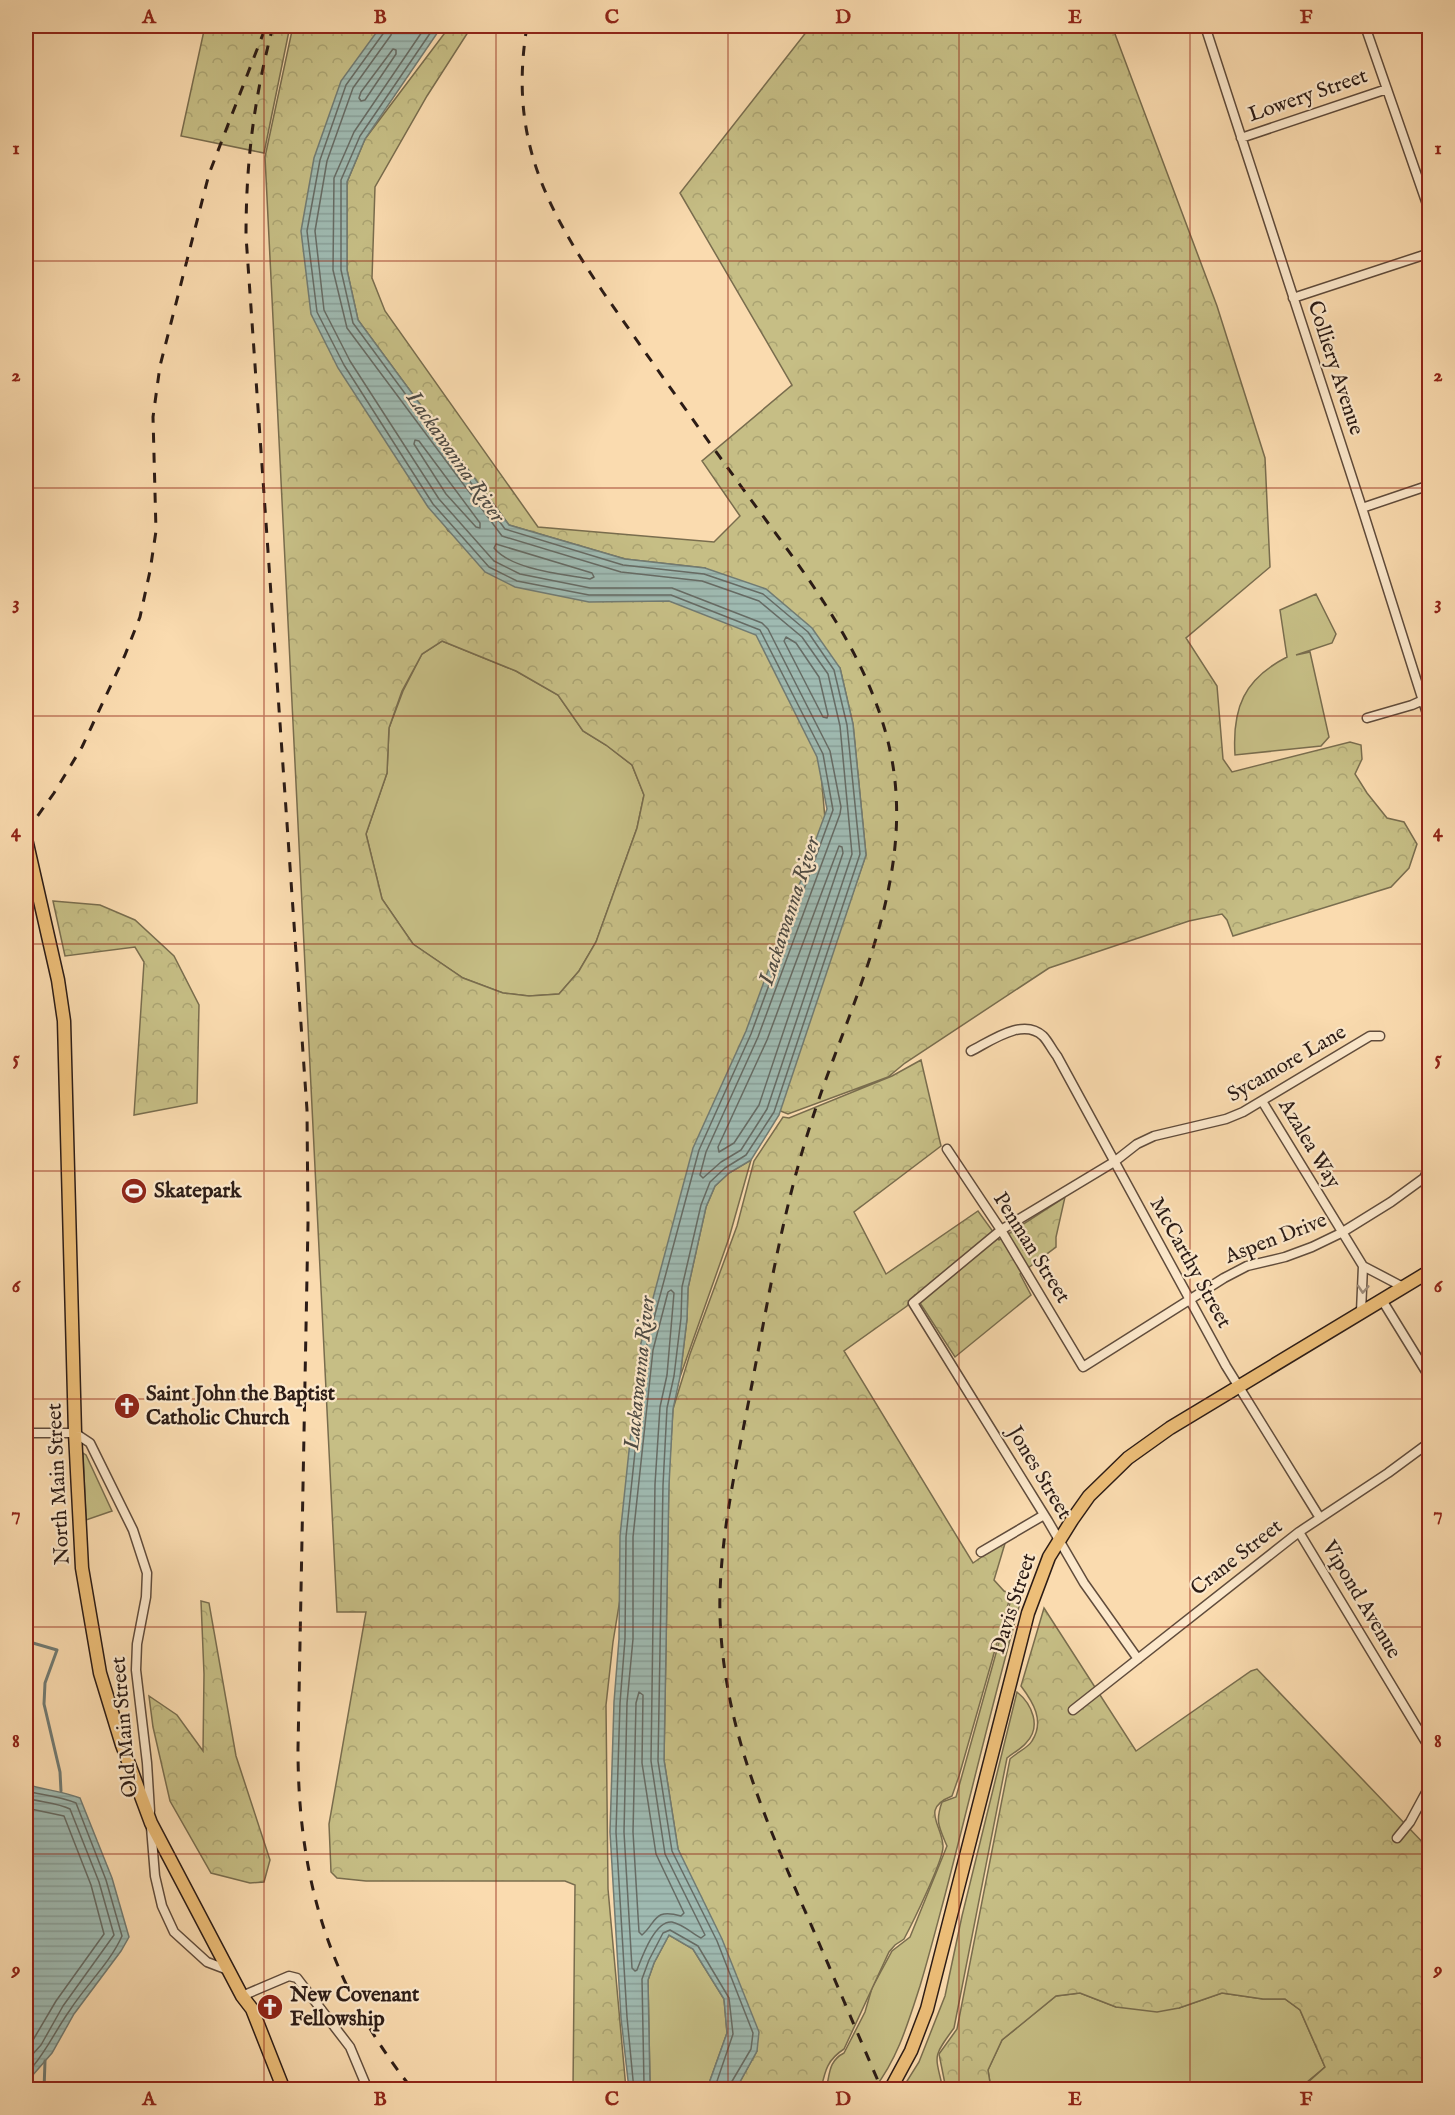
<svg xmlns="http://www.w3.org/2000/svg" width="1455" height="2115" viewBox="0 0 1455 2115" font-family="'IM FELL English',serif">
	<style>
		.grass { fill: #c6be85; stroke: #796d4e; stroke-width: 1.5 }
		.forest { fill: url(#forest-crowns); stroke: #796d4e; stroke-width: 1.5; fill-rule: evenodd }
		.water { fill: url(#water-rules); stroke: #717b73; stroke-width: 1.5 }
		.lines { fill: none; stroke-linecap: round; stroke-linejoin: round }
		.shore { stroke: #666b64; stroke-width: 1.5 }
		.stream { stroke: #717b73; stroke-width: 3 }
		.minor-casing { stroke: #604c3c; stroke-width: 11 }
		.primary-casing { stroke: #2c1c16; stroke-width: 15 }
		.minor { stroke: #fce8cb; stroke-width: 8 }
		.primary { stroke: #edbe78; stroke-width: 12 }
		.rail { stroke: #2c1c16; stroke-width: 3; stroke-dasharray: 10 10; stroke-linecap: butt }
		.oneway { stroke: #9e8c7a }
		.grid { fill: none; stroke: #8f2418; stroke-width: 1.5; stroke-opacity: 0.55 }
		.labels { text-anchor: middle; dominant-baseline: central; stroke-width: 4.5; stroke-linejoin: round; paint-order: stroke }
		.street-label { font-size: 21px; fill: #2c1c16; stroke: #fce8cb }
		.poi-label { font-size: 21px; font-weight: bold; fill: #2c1c16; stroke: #fce8cb; text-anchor: start }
		.water-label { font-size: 22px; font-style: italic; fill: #4e4b44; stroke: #fce8cb }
		.neatline { fill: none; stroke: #8f2418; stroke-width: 2 }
		.grid-label { font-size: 20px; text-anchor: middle; font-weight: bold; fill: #8f2418 }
	</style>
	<defs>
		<pattern id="forest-crowns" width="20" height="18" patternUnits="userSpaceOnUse" patternTransform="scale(1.5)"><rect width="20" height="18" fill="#c6be85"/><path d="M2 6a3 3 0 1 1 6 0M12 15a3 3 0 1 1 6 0" fill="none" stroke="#aaa372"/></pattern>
		<pattern id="water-rules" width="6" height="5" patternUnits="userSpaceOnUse" patternTransform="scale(1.5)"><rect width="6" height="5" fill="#9fbab1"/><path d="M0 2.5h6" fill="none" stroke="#899f98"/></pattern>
	</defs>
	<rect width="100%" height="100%" fill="#fadbaf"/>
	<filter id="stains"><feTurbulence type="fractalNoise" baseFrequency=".00333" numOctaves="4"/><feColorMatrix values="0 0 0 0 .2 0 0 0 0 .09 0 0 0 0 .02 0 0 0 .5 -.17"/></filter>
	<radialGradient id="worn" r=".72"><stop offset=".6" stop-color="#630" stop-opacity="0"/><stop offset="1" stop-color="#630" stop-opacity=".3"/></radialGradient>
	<path class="grass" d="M1316,594L1336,634L1332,643L1296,655L1310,652L1329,737L1321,746L1235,755C1232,708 1244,679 1287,657L1280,610Z
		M442,641L516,671L558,695L583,731L606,745L632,765L644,795L637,828L596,942L579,971L559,994L529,996L503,993L463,978L413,944L382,899L366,834L387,773L389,728L403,691L422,654Z
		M751,1160L729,1238L680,1377L687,1319L688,1288L706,1207L715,1186L729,1173Z
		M83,1453L86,1455L112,1511L86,1520Z
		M1013,1592L1022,1596C994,1695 971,1795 945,1895C937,1925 929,1956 920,1986C908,2023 898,2058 874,2089H826C830,2075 828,2061 844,2053L865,2012L872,1988L892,1951L910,1937L947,1846C939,1827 935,1822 942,1802L956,1797Z
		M1017,1692C1032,1704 1042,1727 1026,1743C1021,1749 1013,1753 1007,1758L954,2028C932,2058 935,2054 943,2089H902L919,2062L945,1996L962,1916Z
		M669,1935L693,1949L724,1999L727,2033L707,2089H654L650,2084L648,1980L654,1963Z
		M1080,1993L1116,2007L1179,2008L1222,1993L1263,1999H1285L1300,2010L1325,2067L1306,2083L1305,2090L991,2089L988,2070L1002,2040L1056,1996Z"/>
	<path class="forest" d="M205,26H290L264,153L181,136Z
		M293,26H392L370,49L328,252L397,433L448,531L530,573L677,594L762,630L819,750L825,819L742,1063L645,1446L613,1642L606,1705L608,1889L626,2089H573L575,1885L565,1881H366L337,1878L331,1872L329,1824L366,1612H337L265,157ZM442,641L516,671L558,695L583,731L606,745L632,765L644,795L637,828L596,942L579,971L559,994L529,996L503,993L463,978L413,944L382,899L366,834L387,773L389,728L402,691L422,654Z
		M450,26H472L427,96L375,187L372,278L385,311L538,527L714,542L740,516L702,461L792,385L680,193L811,26H1112L1217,306L1265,458L1270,567L1186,638L1217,686L1223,759L1232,772L1350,742L1361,745L1362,759L1355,774L1367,793L1387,818L1404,822L1417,844L1409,868L1391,887L1233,936L1227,920L1222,914L1189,921L1049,968L905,1063L888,1077L788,1114L778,1110L866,855L853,724L840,668L705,568L625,559L509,525L358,320L347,270V182L365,139Z
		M53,901L100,905L135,920L174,956L199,1005L197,1103L134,1115L144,962L135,947L65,956Z
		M921,1060L941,1146L854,1212L886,1274L978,1211L999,1240L1065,1197L1056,1237V1247L1020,1274L1031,1295L955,1357L915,1295L907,1306L844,1351L973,1563L1006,1540L994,1580L1004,1591L1011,1594L959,1776L952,1796C920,1809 942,1824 943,1846C944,1859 912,1924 904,1939L895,1945L889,1952L844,2049C827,2060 825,2071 821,2089H736L757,2051L678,1849L664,1760L669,1473L673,1409L690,1354L737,1226L754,1161L783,1117L789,1118L892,1076Z
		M201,1601L209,1603L236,1756L270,1860L264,1882L250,1883L211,1873L170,1801L153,1727L149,1696L177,1715L203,1751L204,1674Z
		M1044,1608L1136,1751L1251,1671L1257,1669L1429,1849V2089H1305L1306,2084L1325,2067L1300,2010L1285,1999H1263L1222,1993L1179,2008L1157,2012L1116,2007L1080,1993L1056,1996L1002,2040L988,2070L991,2089H946L939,2054L957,2029L1010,1759C1016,1753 1028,1748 1032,1741C1045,1721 1033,1702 1021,1686Z"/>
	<path class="water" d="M381,26H442L365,139L347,182V270L358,320L509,525L625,559L705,568L766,589L812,628L840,668L853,724L866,855L779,1115L751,1160L729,1173L715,1186L706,1207L688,1288L687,1319L680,1377L673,1409L669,1485L664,1760L678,1849L722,1939L759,2032L757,2051L736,2089H707L727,2033L724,1999L693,1949L669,1935L654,1963L648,1980L650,2084L654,2089H629L621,2018L610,1832L614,1702L619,1639L620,1536L640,1347L693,1148L746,1031L827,809L817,757L756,635L669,601L589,602L515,587L485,572L428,507L338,368L311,314L301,231L314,158L341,81Z
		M26,1784C44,1790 62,1791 80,1798L112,1878L129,1937L121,1951L74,2014L52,2053L32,2076L26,2067Z"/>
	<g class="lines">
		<path class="shore" d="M386,26L385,31L346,85L320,160L307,231L317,312L344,365L433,504L489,567L517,581L589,595H671L760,630L823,754L833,810L751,1034L699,1150L646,1348L626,1537L625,1639L620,1703L616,1832L627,2017L634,2090
			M393,26L391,35L353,88L327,161L315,231L324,310L350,361L439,499L494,561L520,574L590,588H672L762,623L768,629L830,751L841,807L840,814L758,1037L706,1152L700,1175L703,1178L721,1162L741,1150L767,1109L852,854L840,726L828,674L802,637L759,601L702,581L621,572L502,536L347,328L333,270L334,178L354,132L426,26
			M435,26L360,136L341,180V270L353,323L505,529L623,565L704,574L763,594L808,632L834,670L847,725L860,854L774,1112L746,1155L725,1168L710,1182L701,1205L682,1287L681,1318L674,1376L667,1408L663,1485L658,1761L672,1851L717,1941L753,2033L751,2049L731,2083L730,2090
			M393,49L396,50V54L365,100L361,101L359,98L361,92Z
			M415,440L419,441L480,523V528L476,527L446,494L414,444Z
			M496,544L592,573L594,577L590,579C563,574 512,570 494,548Z
			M786,637L796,643L819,677L828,715L827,718L823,717L784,641Z
			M839,846L842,847L843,853L759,1105L734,1143L719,1152L718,1147L767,1040Z
			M671,1290L674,1293L667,1375L660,1407L655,1484L651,1761L665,1854L705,1935L701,1938C692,1933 682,1924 672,1922C655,1920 642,1957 637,1970L635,1971L632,1968L624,1832L627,1703L633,1639V1537L653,1350L668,1292Z
			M639,1692L643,1695L642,1763L656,1854L684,1913L681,1916C653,1908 657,1922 642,1935L639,1932L633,1832L636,1703Z
			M26,1791C42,1795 60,1796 76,1803L106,1880L122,1936C110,1963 86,1985 70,2010C57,2028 48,2048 34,2065L26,2064
			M26,1798C40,1802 59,1803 70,1809L99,1882L114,1935L63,2006L41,2045L31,2056L26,2057
			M26,1808L64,1816L91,1885L104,1934L56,2001L33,2040L26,2048
			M647,2090L644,2084L642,1979L649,1960L663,1933L670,1930L698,1946L729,1998L733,2034L714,2090"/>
		<path class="stream" d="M26,1641L57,1650L45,1683L44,1704L60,1772L61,1791
			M44,2090L45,2061"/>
		<g class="minor-casing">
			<path id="minor" d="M1205,26L1362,508L1430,723
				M1365,26L1430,213
				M1241,138L1387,89
				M1293,298L1430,253
				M1362,508L1430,485
				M1367,718L1412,705L1430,697
				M971,1051C991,1041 1023,1017 1043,1036C1048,1041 1052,1050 1057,1056L1226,1366L1320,1518
				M1262,1101L1363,1266L1403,1287
				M947,1149L1001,1230L1083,1367L1224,1278L1247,1266L1285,1257L1312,1247L1341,1233L1391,1202L1424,1178L1430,1166
				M1382,1300L1430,1378
				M1361,1312L1363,1266
				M26,1433H75L90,1443L133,1530L147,1573L146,1597L137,1644L136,1670L147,1763L150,1811
				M1299,1532L1430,1749
				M981,1552L1044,1515
				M1138,1659L1084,1583L1048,1521L913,1303L1001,1230L1114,1162L1137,1144L1154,1136L1226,1119L1243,1112L1370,1036H1380
				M1073,1710L1299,1532L1388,1473L1430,1442
				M151,1827L155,1876L162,1906L174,1932L207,1962L228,1970
				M1397,1838L1410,1822L1430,1785
				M242,1996L289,1976L297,1978L350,2047L368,2090"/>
		</g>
		<g class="primary-casing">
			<path id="primary" d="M26,839L58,980L64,1021L75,1433L82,1568L100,1673L122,1745L151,1823L242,1996L252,2009L284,2090
				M890,2090L911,2051L927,2009L1028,1613L1049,1557L1072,1520L1089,1496L1128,1458L1170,1428L1430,1271"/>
		</g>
		<use href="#minor" class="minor"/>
		<use href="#primary" class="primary"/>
		<path class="rail" d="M273,26C254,99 246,160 246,236L307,1110L308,1223L298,1749C298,1880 330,1986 413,2090
			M527,26C509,135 543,203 603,292C647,355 692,419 738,482C800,568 872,653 892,760C915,888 847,1008 810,1126C784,1207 770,1289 754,1373C741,1445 722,1520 720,1594C719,1629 723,1665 730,1700C745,1773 775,1842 805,1911C831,1970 856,2030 882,2090
			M26,832L54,793L82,747L125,655L140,617L150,571L156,531L153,417L160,366L209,174L263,34"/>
	</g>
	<defs><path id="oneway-chevron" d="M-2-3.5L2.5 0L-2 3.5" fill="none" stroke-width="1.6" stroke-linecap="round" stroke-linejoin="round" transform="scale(1.5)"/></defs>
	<use class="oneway" href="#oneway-chevron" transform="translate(1363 1289) rotate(94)"/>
	<path class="grid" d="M264,26V2090M496,26V2090M728,26V2090M959,26V2090M1190,26V2090M26,261H1430M26,488H1430M26,716H1430M26,944H1430M26,1171H1430M26,1399H1430M26,1627H1430M26,1854H1430"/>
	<defs>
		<g id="stadium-disc" transform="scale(1.35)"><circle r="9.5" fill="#8f2418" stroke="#fce8cb"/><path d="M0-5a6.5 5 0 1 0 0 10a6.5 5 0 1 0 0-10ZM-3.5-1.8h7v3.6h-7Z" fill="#fff"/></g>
		<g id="church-disc" transform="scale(1.35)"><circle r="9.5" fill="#8f2418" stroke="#fce8cb"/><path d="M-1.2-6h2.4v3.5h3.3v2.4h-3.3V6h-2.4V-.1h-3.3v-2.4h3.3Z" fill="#fff"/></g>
	</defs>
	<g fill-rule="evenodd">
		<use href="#stadium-disc" x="134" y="1191"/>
		<use href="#church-disc" x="127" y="1406"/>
		<use href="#church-disc" x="270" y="2007"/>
	</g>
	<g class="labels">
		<g class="street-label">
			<text transform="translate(1308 96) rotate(-19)">Lowery Street</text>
			<text transform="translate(1335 368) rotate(72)">Colliery Avenue</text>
			<text transform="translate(1287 1064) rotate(-30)">Sycamore Lane</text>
			<text transform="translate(1309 1144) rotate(59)">Azalea Way</text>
			<text transform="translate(1276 1239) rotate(-21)">Aspen Drive</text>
			<text transform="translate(1031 1248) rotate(58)">Penman Street</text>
			<text transform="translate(1190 1263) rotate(61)">McCarthy Street</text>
			<text transform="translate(1039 1473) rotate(59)">Jones Street</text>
			<text transform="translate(59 1484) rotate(-93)">North Main Street</text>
			<text transform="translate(1237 1558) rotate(-38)">Crane Street</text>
			<text transform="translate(1361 1600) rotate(59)">Vipond Avenue</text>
			<text transform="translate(1014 1604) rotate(-72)">Davis Street</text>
			<text transform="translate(125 1727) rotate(-95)">Old Main Street</text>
		</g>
		<g class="poi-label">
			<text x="154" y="1191">Skatepark</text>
			<text x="146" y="1394">Saint John the Baptist<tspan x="146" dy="24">Catholic Church</tspan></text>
			<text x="290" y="1995">New Covenant<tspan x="290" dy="24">Fellowship</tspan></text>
		</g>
		<g class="water-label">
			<text transform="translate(455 457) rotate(55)">Lackawanna River</text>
			<text transform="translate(790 911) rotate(-72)">Lackawanna River</text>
			<text transform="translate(640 1373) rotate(-84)">Lackawanna River</text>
		</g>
	</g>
	<rect width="1455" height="2115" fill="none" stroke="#fadbaf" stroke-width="66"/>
	<rect x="33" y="33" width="1389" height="2049" class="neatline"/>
	<g class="grid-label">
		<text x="149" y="23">A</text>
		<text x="380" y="23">B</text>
		<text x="612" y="23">C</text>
		<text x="843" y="23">D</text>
		<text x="1075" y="23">E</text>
		<text x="1306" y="23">F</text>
		<text x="16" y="154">1</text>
		<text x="1438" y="154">1</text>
		<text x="16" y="381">2</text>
		<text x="1438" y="381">2</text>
		<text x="16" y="609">3</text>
		<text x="1438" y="609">3</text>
		<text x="16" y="837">4</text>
		<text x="1438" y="837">4</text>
		<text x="16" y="1064">5</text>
		<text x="1438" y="1064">5</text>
		<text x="16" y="1292">6</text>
		<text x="1438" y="1292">6</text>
		<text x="16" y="1520">7</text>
		<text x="1438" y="1520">7</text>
		<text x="16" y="1747">8</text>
		<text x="1438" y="1747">8</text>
		<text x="16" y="1975">9</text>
		<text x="1438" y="1975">9</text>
		<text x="149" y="2105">A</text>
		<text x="380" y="2105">B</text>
		<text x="612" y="2105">C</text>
		<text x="843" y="2105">D</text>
		<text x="1075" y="2105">E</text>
		<text x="1306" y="2105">F</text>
	</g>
	<rect width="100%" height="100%" filter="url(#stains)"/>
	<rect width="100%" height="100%" fill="url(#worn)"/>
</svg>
